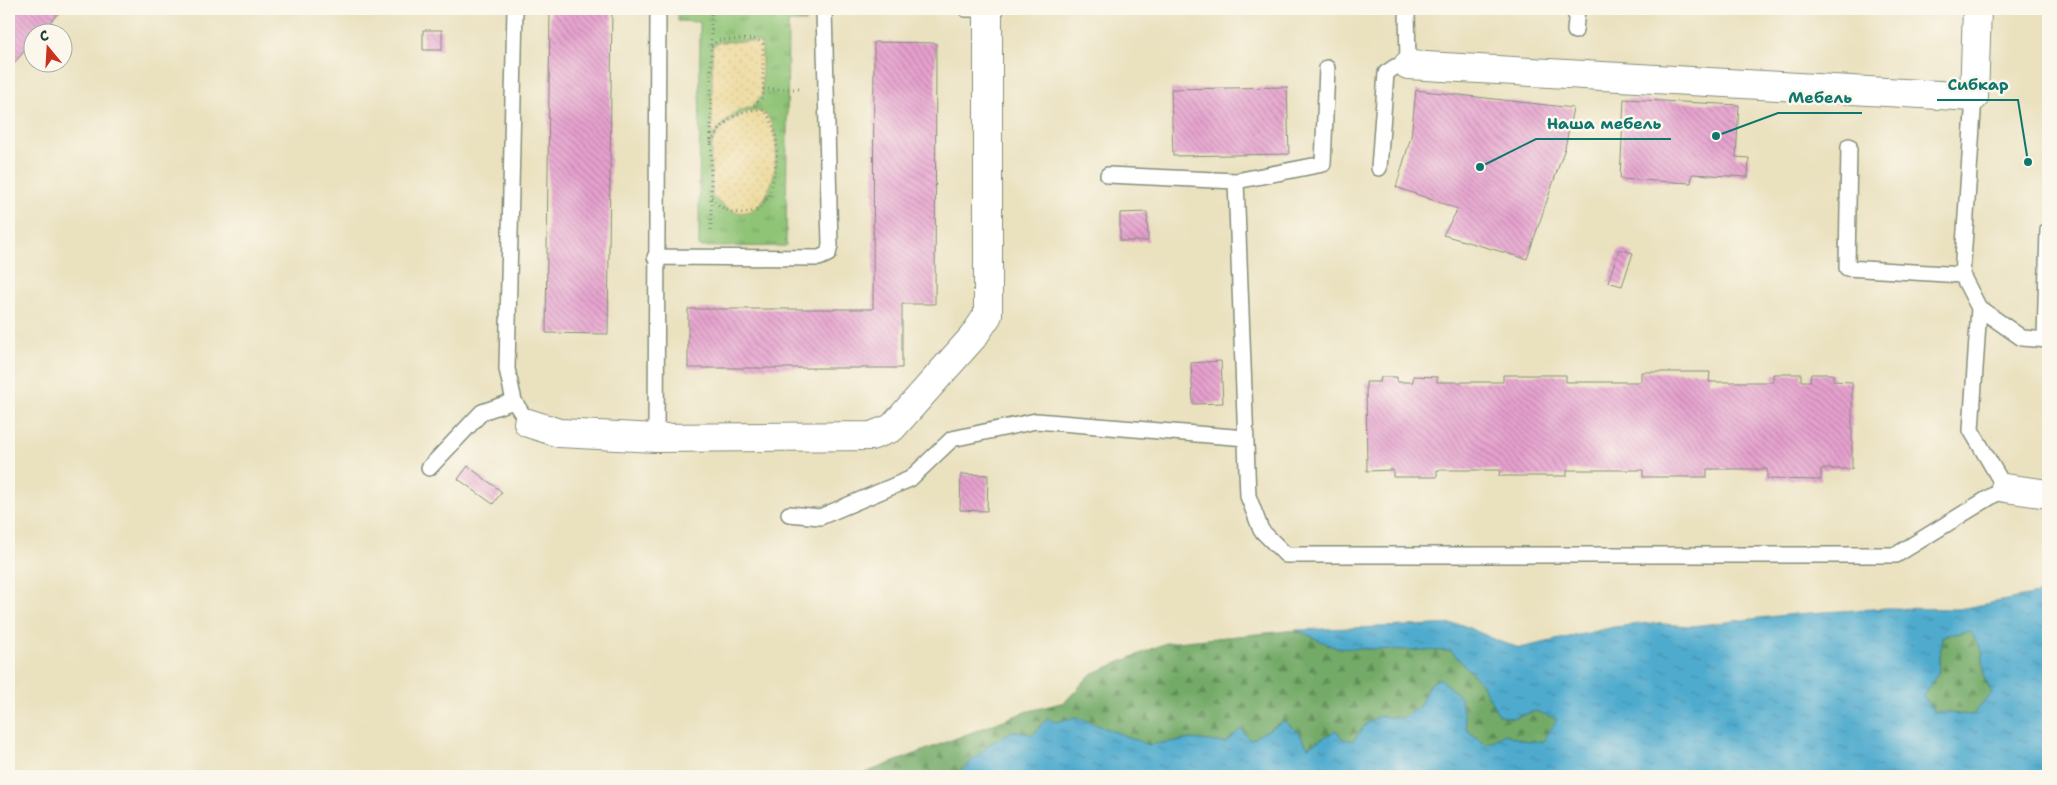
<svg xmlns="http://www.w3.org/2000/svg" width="2057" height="785" viewBox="0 0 2057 785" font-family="'Shantell Sans',sans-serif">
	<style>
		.grass { fill: url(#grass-tufts); stroke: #578055; fill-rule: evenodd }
		.forest { fill: url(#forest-firs); stroke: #49744e }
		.sand { fill: url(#sand-dots); stroke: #868c69 }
		.water { fill: url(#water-ripples); stroke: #387481; fill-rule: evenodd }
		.building { fill: url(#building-back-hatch) }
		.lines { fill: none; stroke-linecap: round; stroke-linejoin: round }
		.lane-casing { stroke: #848f7a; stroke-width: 18 }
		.street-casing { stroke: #848f7a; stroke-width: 30 }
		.path { stroke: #848f7a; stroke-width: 3; stroke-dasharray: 1 4; stroke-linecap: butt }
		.lane { stroke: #fff; stroke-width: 15 }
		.street { stroke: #fff; stroke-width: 28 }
		.leader { fill: none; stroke: #0f766e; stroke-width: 2 }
		.callout-dot { fill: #0f766e; stroke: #fbf7ec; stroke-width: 2 }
		.callout-label { font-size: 16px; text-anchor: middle; font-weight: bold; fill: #0f766e; stroke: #fbf7ec; stroke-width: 5; stroke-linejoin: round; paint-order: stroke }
	</style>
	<defs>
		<pattern id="grass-tufts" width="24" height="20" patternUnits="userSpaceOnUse" patternTransform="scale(1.25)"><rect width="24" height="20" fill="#8fc476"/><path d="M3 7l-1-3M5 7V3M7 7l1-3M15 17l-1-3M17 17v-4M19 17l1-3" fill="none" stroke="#74a062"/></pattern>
		<pattern id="forest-firs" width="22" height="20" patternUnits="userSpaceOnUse" patternTransform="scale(1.25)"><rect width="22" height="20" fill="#73aa67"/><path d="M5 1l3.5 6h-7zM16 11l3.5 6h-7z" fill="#5e8c56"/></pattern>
		<pattern id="sand-dots" width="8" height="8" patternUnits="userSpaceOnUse" patternTransform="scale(1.25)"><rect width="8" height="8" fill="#eeda9e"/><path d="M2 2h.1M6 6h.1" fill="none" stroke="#ccbc89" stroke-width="1.8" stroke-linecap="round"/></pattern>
		<pattern id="water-ripples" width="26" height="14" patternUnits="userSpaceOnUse" patternTransform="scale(1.25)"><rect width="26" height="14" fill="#50abce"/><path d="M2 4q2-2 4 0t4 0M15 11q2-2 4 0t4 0" fill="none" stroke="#428ca8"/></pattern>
		<pattern id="building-back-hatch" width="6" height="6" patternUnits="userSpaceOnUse" patternTransform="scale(1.25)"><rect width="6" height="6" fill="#e6a0ce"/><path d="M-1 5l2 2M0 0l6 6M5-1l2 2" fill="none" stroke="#ba84a8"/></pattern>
	</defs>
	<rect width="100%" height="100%" fill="#fbf7ec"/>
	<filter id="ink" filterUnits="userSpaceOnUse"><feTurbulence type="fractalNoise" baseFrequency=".02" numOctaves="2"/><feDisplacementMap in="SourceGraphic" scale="10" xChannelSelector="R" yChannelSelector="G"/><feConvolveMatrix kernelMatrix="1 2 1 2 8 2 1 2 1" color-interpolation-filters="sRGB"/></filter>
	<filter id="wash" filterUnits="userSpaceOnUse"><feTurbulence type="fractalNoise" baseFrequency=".0096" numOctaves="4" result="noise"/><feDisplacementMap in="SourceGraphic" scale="20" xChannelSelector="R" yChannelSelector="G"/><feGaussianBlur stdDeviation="1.12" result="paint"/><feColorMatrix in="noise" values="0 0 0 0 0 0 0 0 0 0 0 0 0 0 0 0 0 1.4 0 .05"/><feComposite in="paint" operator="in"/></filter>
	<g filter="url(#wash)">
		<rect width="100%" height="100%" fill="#eae1bf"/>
		<path class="grass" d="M678,9H806V22H788L786,246L699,247L700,22L678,21ZM756,41L762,45V96L750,108L740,110L726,121L713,136V47L720,42ZM773,129C777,153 774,177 766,199L712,196V146Z"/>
		<path class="forest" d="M1297,630L1336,648L1451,651L1481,683L1499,715L1512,718L1536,711L1558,719L1543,742L1521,740L1505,734L1486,745L1467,730L1460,697L1429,685L1419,707L1402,718L1379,716L1367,723L1353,741L1343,739L1336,730L1308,747L1299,733L1284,721L1250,740L1225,743L1191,739L1149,745L1076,717L1056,722L1033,735L1012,731L964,767L956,776H857L1025,712L1065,702L1091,674L1166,643Z
			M1970,631L1983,652L1984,677L1992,693L1973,715L1934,712L1923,696L1938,673L1942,636Z"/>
		<path class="sand" d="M756,41L762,45V96L750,108L740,110L726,121L712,137V47L720,42Z
			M751,111C757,111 761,111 766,115C791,139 770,255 712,196C712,180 709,161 712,145C716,129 736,114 751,111Z"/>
		<path class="water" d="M2048,592V776H956L991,743L1012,731L1033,735L1047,718L1056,722L1076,717L1149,745L1191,739L1225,743L1241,729L1250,740L1284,721L1299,733L1308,747L1336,730L1343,739L1353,741L1367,723L1379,716L1402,718L1419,707L1429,685L1440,678L1460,697L1467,730L1486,745L1505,734L1521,740L1543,742L1557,719L1536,711L1512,718L1499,715L1481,683L1451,651L1336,648L1297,630L1460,624L1501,642L1520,648L1614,627L1649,623L1692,626L1794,614L1887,608L1959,609ZM1970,631L1983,652L1984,677L1992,693L1973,715L1934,712L1923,696L1938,673L1942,636Z"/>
		<g id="blocks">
			<path class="building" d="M17,9H62L41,32H32V42L9,69V18Z
				M550,9H612L608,334L546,333Z
				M423,30H442V50H423Z
				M874,42L936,43L935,304H902V368H688V309H873Z
				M1287,87L1289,154L1173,156L1171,89Z
				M1416,90L1573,108L1565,148L1527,259L1443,235L1458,209L1396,187L1411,137Z
				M1624,99L1739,105L1736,157L1749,158L1748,177L1692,174L1691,183L1620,179Z
				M1147,212L1148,241H1120V213Z
				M1619,249L1633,253L1622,286L1608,282Z
				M1221,361L1223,403L1193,404L1191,363Z
				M1641,372H1710L1709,382H1773V374H1801V381H1810L1811,374H1833V381L1852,382V469H1821V480L1767,479V469H1707V477H1643V470H1567V476H1499L1500,470H1437V477H1393V470L1367,471L1366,382H1380L1381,377H1397V382H1413V376L1437,377V382H1503V375H1566V382H1641Z
				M468,466L502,492L493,504L458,479Z
				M961,474L988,475L987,511L960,510Z"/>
		</g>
	</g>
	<g filter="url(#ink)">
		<use href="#blocks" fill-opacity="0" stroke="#848f7a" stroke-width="1"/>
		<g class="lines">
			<g class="lane-casing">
				<path id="lane" d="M515,9L507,369L514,401L528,423
					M966,9H988
					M1575,31L1577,9
					M1974,97L1962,275L1979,308L2022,338L2048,340
					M1849,146L1847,268L1962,275
					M1379,168L1386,73L1395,67L1408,65L1407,9
					M1108,175L1236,181L1323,164L1327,68
					M1236,181L1248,496L1261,530L1286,555H1896L2005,488L1971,430L1979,308
					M655,257L819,258L828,254L830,245L824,9
					M2045,340L2048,230
					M656,438L658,9
					M429,468L482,412L514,401
					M789,514L820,517L910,479L952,439L1036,421L1246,438"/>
			</g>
			<g class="street-casing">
				<path id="street" d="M1408,65L1974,97L1977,9
					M528,423L559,433L656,438L871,436L892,428L973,337L988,315V9
					M2005,488L2048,494"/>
			</g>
			<path class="path" d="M711,9V233
				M682,11H801
				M711,46L719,40L756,39L763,44V97L751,109
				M763,89H801
				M711,143C723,121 738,108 764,110C780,130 778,153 774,176C772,184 772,191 768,198C759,215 736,217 721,207C717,204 714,200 711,196"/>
			<use href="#lane" class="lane"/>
			<use href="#street" class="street"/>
		</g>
	</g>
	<path class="leader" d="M2028 162L2018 100H1937M1716 136L1778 113H1862M1480 167L1536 139H1671"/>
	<g class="callout-dot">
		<circle cx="2028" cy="162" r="5"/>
		<circle cx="1716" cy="136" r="5"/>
		<circle cx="1480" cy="167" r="5"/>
	</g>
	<g class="callout-label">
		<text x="1978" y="90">Сибкар</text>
		<text x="1820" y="103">Мебель</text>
		<text x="1604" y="129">Наша мебель</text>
	</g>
	<rect width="2057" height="785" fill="none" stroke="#fbf7ec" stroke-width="30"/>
	<g transform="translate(48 48) rotate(342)"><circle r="24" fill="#fbf7ec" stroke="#a3ada2"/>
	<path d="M0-4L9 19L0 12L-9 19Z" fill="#c8321e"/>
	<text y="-8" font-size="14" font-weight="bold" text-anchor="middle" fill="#1f3d34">С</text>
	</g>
</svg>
